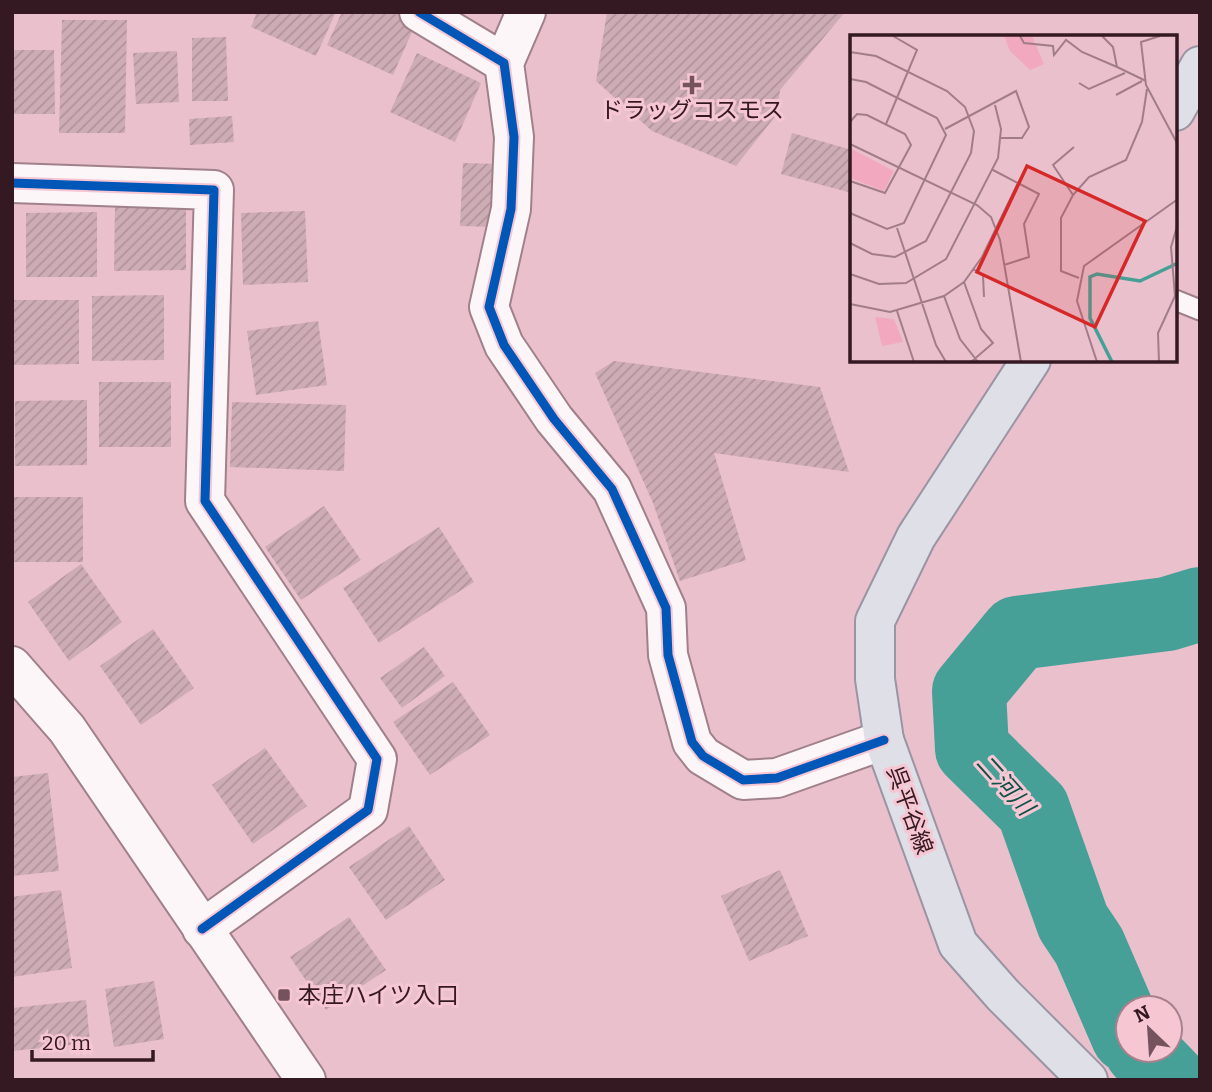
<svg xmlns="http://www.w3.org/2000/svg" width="1212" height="1092" viewBox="0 0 1212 1092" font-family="Bitter,'Noto Sans JP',serif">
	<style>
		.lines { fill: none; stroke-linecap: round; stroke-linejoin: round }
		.river { stroke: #47a097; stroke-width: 74 }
		.building { fill: url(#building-hatch) }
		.service-casing { stroke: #a0808a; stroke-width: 23 }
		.minor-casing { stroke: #a0808a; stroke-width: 42 }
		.tertiary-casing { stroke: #a0808a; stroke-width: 42 }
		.primary-casing { stroke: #9a94a3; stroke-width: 42 }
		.service { stroke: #fcf6f8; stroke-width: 19 }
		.minor { stroke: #fcf6f8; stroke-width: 38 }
		.tertiary { stroke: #fcf6f8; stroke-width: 38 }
		.primary { stroke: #dfe0e7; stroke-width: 38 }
		.cycleway-casing { stroke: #f6c6d3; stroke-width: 13 }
		.cycleway { stroke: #0057b8; stroke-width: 9 }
		.poi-dot { fill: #74535e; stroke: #f6c6d3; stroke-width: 2.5 }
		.labels { text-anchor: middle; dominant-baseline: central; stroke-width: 6; stroke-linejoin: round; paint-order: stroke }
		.poi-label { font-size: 23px; fill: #351922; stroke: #f6c6d3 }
		.street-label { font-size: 23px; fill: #351922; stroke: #f6c6d3 }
		.water-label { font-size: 24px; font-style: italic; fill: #0e5146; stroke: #f6c6d3 }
		.inset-river { fill: none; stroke: #47a097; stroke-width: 3.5 }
		.inset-road { fill: none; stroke: #a27d89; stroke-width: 2 }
		.view { fill: #d62828; fill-opacity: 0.15; stroke: #d62828; stroke-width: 3.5 }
		.inset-edge { fill: none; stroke: #351922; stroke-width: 3.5 }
	</style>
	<defs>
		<pattern id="building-hatch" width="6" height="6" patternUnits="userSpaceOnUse" patternTransform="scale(1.75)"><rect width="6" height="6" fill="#ceacb6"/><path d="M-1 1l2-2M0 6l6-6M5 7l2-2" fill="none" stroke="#b2939c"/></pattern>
	</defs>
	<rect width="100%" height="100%" fill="#eac0cd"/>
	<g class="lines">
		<path class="river" d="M1128,1036L1089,946L1073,922L1033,809L972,749L969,691L1017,633L1167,614L1200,604
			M1141,1050L1170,1080"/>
	</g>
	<path class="building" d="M250,12H336L316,56L251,27L256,15Z
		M342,12H412L419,16L393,75L327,45Z
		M607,12H845L780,90L777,114L736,166L652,131L596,81Z
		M62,20H127L125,133H59Z
		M226,37L228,101H192V38Z
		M12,50H54L55,114H12Z
		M177,51L179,102L136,104L133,53Z
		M417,53L481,83L455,142L390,112Z
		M232,116L234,142L190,145L189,119Z
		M792,133L852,150V178L848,192L781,174Z
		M463,163L498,164L496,227L460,226Z
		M115,206H186V270L114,271Z
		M305,211L308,282L243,285L241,213Z
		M97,212V277H26V213Z
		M164,295V360L92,361V296Z
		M12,300H79V364L12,365Z
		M318,321L327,385L256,395L247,331Z
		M614,361L820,387L849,472L714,453L746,560L680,581L653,503L595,373Z
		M99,382H171V447H99Z
		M87,400V465L15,466V401Z
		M232,402L346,405L344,471L230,467Z
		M12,497H83V562H12Z
		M324,506L361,560L301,600L265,547Z
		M439,527L474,582L379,643L343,588Z
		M81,564L122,622L69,661L28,602Z
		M153,629L194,688L141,725L100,666Z
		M424,647L445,676L402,708L380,678Z
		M453,682L490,735L430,775L393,722Z
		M265,748L307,806L253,844L212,785Z
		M48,773L59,871L12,876V777Z
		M409,826L445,880L386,920L349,867Z
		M780,870L808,936L749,961L721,896Z
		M61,890L72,968L12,977V897Z
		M349,917L386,970L326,1010L290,957Z
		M154,981L164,1039L114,1047L105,989Z
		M86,1000L90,1043L12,1051V1008Z"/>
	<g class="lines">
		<g class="service-casing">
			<path id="service" d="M1175,300L1200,310"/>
		</g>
		<g class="minor-casing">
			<path id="minor" d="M419,12L504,63L514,137L511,209L489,307L504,345L554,419L612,489L666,608L668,655L692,742L703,756L743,780L777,778L884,740
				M504,63L526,12
				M12,183L214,190L205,501L377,759L368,810L202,929"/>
		</g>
		<g class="tertiary-casing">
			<path id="tertiary" d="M12,666L67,729L306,1080"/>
		</g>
		<g class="primary-casing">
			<path id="primary" d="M1175,111L1200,66
				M1031,360L916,537L875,621V679L884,740L958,944L1003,995L1088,1080"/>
		</g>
		<use href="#service" class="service"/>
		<use href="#minor" class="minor"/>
		<use href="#tertiary" class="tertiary"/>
		<use href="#primary" class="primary"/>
		<g class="cycleway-casing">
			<path id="cycleway" d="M419,12L504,63L514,137L511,209L489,307L504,345L554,419L612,489L666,608L668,655L692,742L703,756L743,780L777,778L884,740
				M12,183L214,190L205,501L377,759L368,810L202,929"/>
		</g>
		<use href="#cycleway" class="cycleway"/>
	</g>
	<g class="poi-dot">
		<path d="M688.5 74.5h7v7h7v7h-7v7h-7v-7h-7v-7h7z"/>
		<rect x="277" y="988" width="14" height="14" rx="3.5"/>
	</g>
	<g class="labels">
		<g class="poi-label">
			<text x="692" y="110">ドラッグコスモス</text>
			<text x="298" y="995" text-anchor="start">本庄ハイツ入口</text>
		</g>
		<g class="street-label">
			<text transform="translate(910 810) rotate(70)">呉平谷線</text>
		</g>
		<g class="water-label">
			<text transform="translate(1005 785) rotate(48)">二河川</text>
		</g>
	</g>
	<g transform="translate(850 35)">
		<rect width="327" height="327" fill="#eac0cd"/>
		<path d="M154,1H182L194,29L180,35L160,16Z" fill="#f2a9c0"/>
		<path d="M0,113L44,136L34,156L0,143ZM25,282L44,284L53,307L32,311Z" fill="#f2a9c0"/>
		<path class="inset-river" d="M262,327L240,283V242L247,239L290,246L328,228"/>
		<path class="inset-road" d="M170,1L174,8L203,11L204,20L216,5L232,17L267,32M252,1L263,12L267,32L296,46M310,1L291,7L296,50L328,110M0,17L26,21L97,56L115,72L124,96L121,118L76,206L45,222L22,219L0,208M0,44L16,47L87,83L96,100L54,188L37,194L0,178M229,48L239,54L275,38M266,60L292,46M0,87L7,79L17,80L55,99L61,110L35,158L0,146M36,89L67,15L43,1M95,94L166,56L179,92L172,103H151M0,109L127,170L141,182L150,205L171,327M224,112L203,130L223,160L211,183V236L229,243M143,135L189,159L174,189L179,222L154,230M223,160L239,142L276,125L292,87L297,54M47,193L86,310L96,327M123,234L133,240L134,262M0,239L29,249L56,248L96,224L148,123L151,94L145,70M114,247L131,294L143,308L121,327M94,261L110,304L128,327M0,269L40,277L94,261L114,247L132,222L168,148M47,276L64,327M247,327L227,266L234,231L328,164M309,327L308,298L325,261L321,212L328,188"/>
		<path class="view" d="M177,131L295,186L245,292L127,237Z"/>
		<rect width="327" height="327" class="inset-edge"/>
	</g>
	<rect width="1212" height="1092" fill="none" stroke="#351922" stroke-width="28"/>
	<g transform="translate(1149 1029) rotate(335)"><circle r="33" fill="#f6c6d3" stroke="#a9818c" stroke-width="2"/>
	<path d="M0-5L12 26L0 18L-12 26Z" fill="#74535e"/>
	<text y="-10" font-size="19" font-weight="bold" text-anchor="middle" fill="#351922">N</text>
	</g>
	<path d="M32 1050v10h121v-10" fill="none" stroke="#351922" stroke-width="3.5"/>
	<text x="42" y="1050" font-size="21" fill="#351922" stroke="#f6c6d3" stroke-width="5" paint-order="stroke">20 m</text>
</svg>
